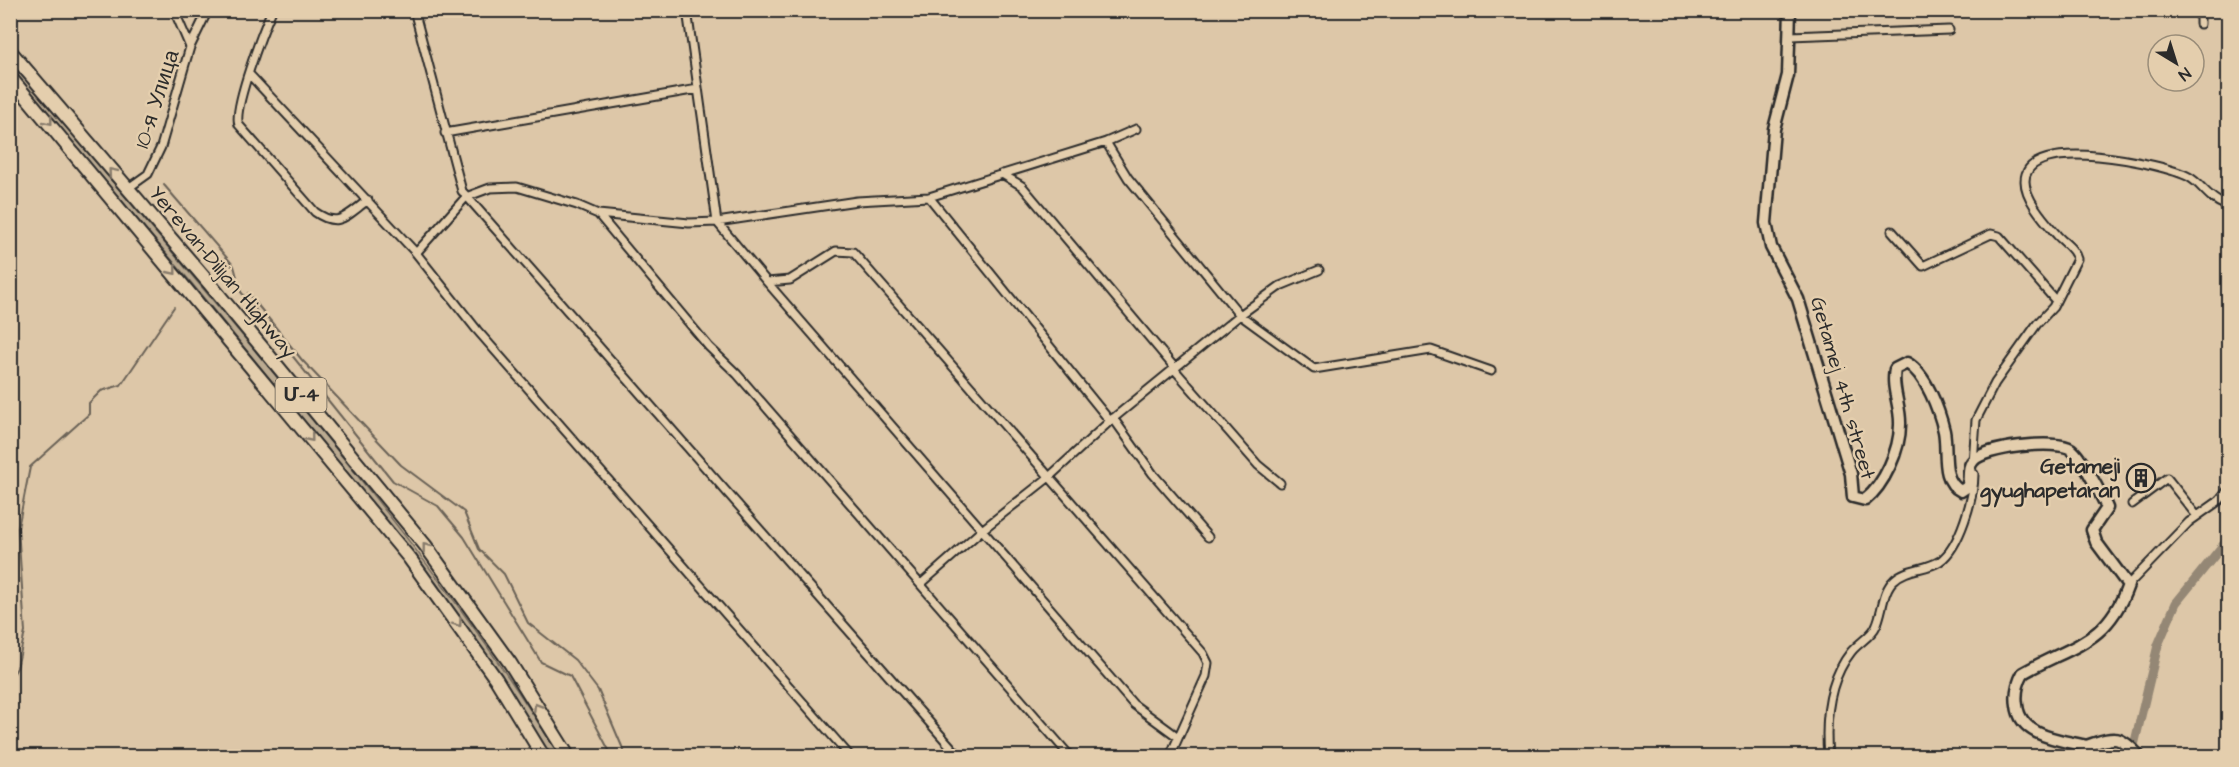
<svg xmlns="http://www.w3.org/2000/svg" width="2239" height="767" viewBox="0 0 2239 767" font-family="'Architects Daughter','Noto Sans Armenian',sans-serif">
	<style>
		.green { fill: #bcab91; stroke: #746b5e; stroke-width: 1.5 }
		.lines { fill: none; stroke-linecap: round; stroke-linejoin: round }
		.stream { stroke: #6a6257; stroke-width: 2 }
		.canal { stroke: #948775; stroke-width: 9 }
		.street-casing { stroke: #2b2b2b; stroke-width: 11 }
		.secondary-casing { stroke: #2b2b2b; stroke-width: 15 }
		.highway-casing { stroke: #2b2b2b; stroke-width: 16 }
		.street { stroke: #e4cead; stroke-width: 7 }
		.secondary { stroke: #e4cead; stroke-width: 10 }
		.highway { stroke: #e4cead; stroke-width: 12 }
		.oneway { stroke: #887c6c }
		.labels { text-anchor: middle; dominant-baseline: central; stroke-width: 5; stroke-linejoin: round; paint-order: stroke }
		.shield { fill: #e4cead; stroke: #625c52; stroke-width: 1.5 }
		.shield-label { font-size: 20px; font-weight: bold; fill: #2b2b2b }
		.street-label { font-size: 21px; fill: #2b2b2b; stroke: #e4cead }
		.poi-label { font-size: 21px; font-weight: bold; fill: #2b2b2b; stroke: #e4cead; text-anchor: end }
	</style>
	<rect width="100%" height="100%" fill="#ddc7a8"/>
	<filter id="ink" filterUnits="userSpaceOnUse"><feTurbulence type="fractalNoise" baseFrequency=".0167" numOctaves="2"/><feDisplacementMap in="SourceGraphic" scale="12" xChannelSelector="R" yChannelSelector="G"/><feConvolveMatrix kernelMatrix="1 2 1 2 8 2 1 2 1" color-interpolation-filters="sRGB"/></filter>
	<g filter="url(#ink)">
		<path class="green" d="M10,61C119,190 230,318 336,449C416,548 493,647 559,756H550L478,644L396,533L189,280L11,70Z"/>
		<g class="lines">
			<path class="stream" d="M164,185L234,266L241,292L393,481L438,506L464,537L541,662L570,676L612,756
				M248,293L302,360L401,465L464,512L479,549L504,574L528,623L575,660L598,690L626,756
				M10,679L17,668L25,632L18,528L30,467L89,414V403L101,391L121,385L174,307"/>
			<path class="canal" d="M2132,754L2158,645L2176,603L2228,539"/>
			<g class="street-casing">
				<path id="street" d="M174,10L190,47
					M272,10C264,28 232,110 239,125L315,212C339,229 347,215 368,200
					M414,10L462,191L959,756
					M687,10L717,222L767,282L790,280L836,251L853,252L1203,653L1208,663L1206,676L1170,756
					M2200,10V24
					M1790,36L1949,30
					M249,74L416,253L477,330L850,756
					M445,133L698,89
					M1106,142L1128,178L1240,315L1314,369L1431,350L1491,371
					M1002,174L1022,186L1175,368
					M127,189L148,174L161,147L190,47L208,10
					M929,197L1110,421
					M598,214L709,347L737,374L1070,756
					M1892,231L1923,266L1991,234L1999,236L2056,301
					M416,253L466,197L490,188L517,187L577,205L598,214L689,223L717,222L857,201L929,197L1106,142L1136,129
					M767,282L1133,704L1178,737
					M1174,369L1258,465L1280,483
					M1113,418L1153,474L1208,537
					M1973,463L1976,420L1995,383L2037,324L2053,307L2077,259C2074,248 2064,243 2057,235C2045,221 2025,199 2025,181C2025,133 2165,164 2189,177C2202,184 2207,198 2225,205
					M2132,504L2167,478L2197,516
					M922,583L982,530L1048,478L1110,421L1240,315L1280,286L1319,270
					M2128,585L2189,522L2220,500L2228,490
					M1828,756C1825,721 1828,681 1851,652C1858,643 1872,636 1876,626C1883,612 1882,591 1894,580C1906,568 1926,570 1940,561C1960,547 1974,497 1974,474"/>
			</g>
			<g class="secondary-casing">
				<path id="secondary" d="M1790,10L1788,75L1774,129L1766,223L1771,247L1798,299L1851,474L1853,497L1865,500C1884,485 1900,450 1900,425C1901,406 1891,389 1895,369L1907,363C1926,374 1939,410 1944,431C1948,450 1940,481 1961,491L1967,487C1971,479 1966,468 1973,461C1984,447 2057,439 2071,449C2082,458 2101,494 2107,508L2092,530L2096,542L2128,585C2107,644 2072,645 2023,673C2017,684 2015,693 2017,705C2020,737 2061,740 2086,746
					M2086,746C2114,737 2118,733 2139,756"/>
			</g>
			<g class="highway-casing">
				<path id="highway" d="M10,51L209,283L425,545L510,663L568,756
					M10,77L410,559L496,679L543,756"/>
			</g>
			<use href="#street" class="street"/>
			<use href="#secondary" class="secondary"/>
			<use href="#highway" class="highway"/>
		</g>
		<defs><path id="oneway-chevron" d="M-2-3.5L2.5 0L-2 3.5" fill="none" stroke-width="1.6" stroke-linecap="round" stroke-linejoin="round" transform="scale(1.5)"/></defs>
		<g class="oneway">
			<use href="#oneway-chevron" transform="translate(49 121) rotate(51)"/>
			<use href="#oneway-chevron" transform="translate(112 172) rotate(-130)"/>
			<use href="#oneway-chevron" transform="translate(173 271) rotate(51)"/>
			<use href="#oneway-chevron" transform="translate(310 438) rotate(51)"/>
			<use href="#oneway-chevron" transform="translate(426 547) rotate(-128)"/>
			<use href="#oneway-chevron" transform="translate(458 623) rotate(54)"/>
			<use href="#oneway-chevron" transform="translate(537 707) rotate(-122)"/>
		</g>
	</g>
	<defs>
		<g id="building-ring" transform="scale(1.5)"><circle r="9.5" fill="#e4cead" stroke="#2b2b2b" stroke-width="1.5"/><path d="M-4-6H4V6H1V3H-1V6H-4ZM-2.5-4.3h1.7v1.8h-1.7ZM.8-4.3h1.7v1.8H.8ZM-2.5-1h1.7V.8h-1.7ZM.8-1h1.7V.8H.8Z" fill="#2b2b2b"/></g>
	</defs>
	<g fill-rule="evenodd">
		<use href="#building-ring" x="2141" y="478"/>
	</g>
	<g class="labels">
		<rect class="shield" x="275.5" y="378" width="51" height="34" rx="4.5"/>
		<g class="shield-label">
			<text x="301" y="395">Մ-4</text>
		</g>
		<g class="street-label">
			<text transform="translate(157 99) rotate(-72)">10-я Улица</text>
			<text transform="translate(223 272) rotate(50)">Yerevan-Dilijan Highway</text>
			<text transform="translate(1843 388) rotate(74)">Getamej 4th street</text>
		</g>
		<g class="poi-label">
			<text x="2120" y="466">Getameji<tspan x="2120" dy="24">gyughapetaran</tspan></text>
		</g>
	</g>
	<rect width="2239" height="767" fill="none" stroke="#e4cead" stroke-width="36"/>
	<rect x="18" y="18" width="2203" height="731" fill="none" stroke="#2b2b2b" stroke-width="2" filter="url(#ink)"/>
	<g transform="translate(2176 63) rotate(142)"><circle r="28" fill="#e4cead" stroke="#9a8d79" stroke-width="1.5"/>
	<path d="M0-4.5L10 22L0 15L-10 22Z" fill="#2b2b2b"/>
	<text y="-9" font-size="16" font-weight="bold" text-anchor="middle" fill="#2b2b2b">N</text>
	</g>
</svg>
